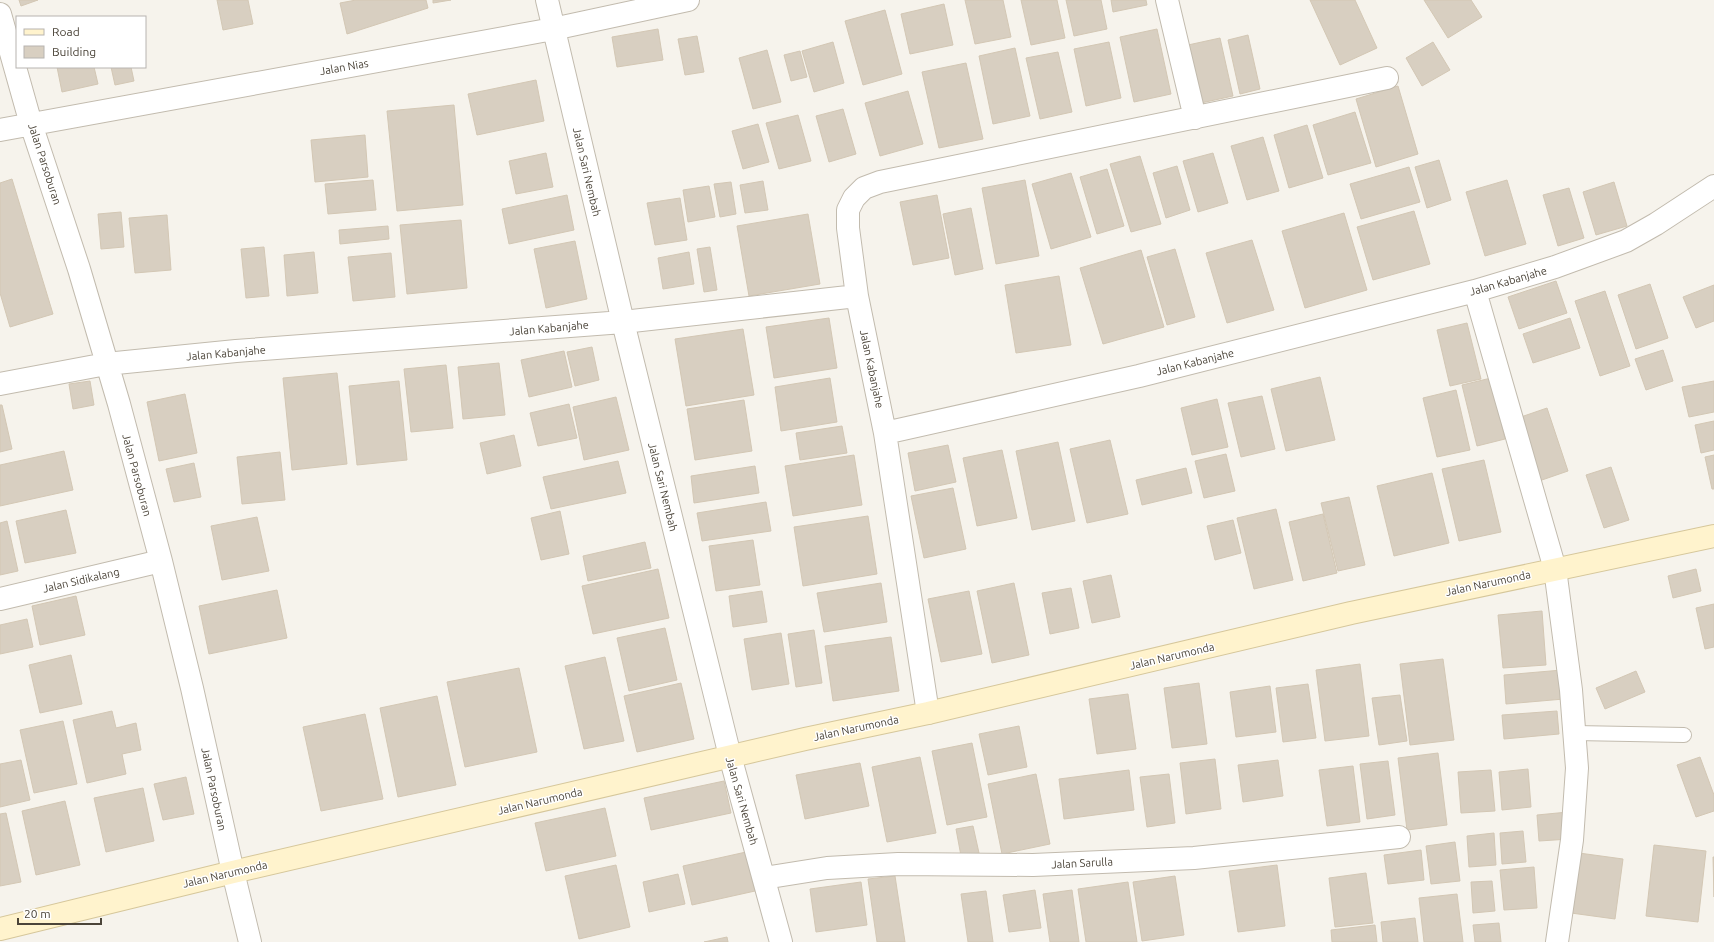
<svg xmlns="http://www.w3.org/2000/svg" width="1714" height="942" viewBox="0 0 1714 942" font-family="Ubuntu,sans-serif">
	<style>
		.building { fill: #d8cfc1; stroke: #d3c7b4 }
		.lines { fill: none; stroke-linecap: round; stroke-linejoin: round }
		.lane-casing { stroke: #c2bbae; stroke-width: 16 }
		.street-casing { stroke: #c2bbae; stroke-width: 24 }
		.secondary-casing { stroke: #d6c79b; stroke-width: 24 }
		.lane { stroke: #fff; stroke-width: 14 }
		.street { stroke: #fff; stroke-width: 22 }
		.secondary { stroke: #fff3cd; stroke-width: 22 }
		.labels { text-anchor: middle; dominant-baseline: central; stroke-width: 3; stroke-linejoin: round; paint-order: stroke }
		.street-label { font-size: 11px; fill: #4b4439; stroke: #fff }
	</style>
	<rect width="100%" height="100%" fill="#f6f3ec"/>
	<path class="building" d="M19,0H38L21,6Z
		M217,0H248L253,24L223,30Z
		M356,0H426L428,8L347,34L340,3Z
		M433,0H451L433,3Z
		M965,0H1003L1011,37L975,44Z
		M1021,0H1057L1065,38L1031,45Z
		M1066,0H1101L1107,29L1074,36Z
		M1111,0H1146L1147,5L1113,12Z
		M1310,0H1355L1377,48L1340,65Z
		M1424,0H1471L1482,17L1448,38Z
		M944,4L953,45L910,54L901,14Z
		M885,10L902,74L863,85L845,21Z
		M658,29L663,60L617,67L612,37Z
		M1157,29L1171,94L1134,102L1120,37Z
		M1248,35L1260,89L1240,94L1228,40Z
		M697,36L704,72L685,75L678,39Z
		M1220,38L1233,96L1201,103L1188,45Z
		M833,42L844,83L814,92L802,51Z
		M1109,42L1121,98L1086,106L1074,49Z
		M1433,42L1450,70L1422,86L1406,58Z
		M1015,48L1030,116L993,124L979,56Z
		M767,50L781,102L753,109L739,58Z
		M800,51L807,77L791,81L784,55Z
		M1058,52L1072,112L1040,119L1026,58Z
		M966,63L983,139L939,148L922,72Z
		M57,67H94L98,84L62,92Z
		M111,67H131L134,81L115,85Z
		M536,80L544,121L477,135L468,94Z
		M1398,86L1418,154L1376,167L1356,99Z
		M908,91L923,144L880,156L865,103Z
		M454,105L463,205L397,211L387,111Z
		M843,109L856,154L829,162L816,116Z
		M1355,112L1371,163L1328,175L1313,125Z
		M798,115L811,161L779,169L766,123Z
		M758,124L769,162L743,169L732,131Z
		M1307,125L1323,178L1289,188L1274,135Z
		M365,135L368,177L315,182L311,140Z
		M1263,137L1279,191L1247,200L1231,146Z
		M546,153L553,187L516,194L509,161Z
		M1213,153L1228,203L1198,212L1183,161Z
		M1140,156L1161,224L1131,232L1110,164Z
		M1439,160L1451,200L1427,208L1415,167Z
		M1177,166L1190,210L1166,218L1153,173Z
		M1409,167L1420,202L1361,219L1350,184Z
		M1107,169L1124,226L1097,234L1080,177Z
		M1071,173L1091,237L1051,249L1032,184Z
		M12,179L53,314L10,327L0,293V183Z
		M373,180L376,210L328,214L325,184Z
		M1025,180L1039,256L996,264L982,188Z
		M1507,180L1526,244L1485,256L1466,192Z
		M763,181L768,210L745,213L740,185Z
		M731,182L736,214L720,217L714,184Z
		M1614,182L1627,226L1596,235L1583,192Z
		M709,186L715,217L688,222L683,190Z
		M1569,188L1584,238L1558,246L1543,195Z
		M567,195L574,230L509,244L502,209Z
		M937,195L949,258L913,265L900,202Z
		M680,198L687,240L655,245L647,203Z
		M971,208L983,269L955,275L943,214Z
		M1414,211L1430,264L1373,280L1357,227Z
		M121,212L124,247L101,249L98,214Z
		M1344,213L1367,290L1305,308L1282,231Z
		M808,214L820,284L749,296L737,226Z
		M167,215L171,270L135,273L129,218Z
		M461,220L467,288L407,294L400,225Z
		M388,226L389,239L340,244L339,230Z
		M1252,240L1274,310L1227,323L1206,253Z
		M575,241L587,299L546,308L534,249Z
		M264,247L269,296L246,298L241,249Z
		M710,247L717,290L704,292L697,249Z
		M1175,249L1195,317L1167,325L1147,257Z
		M1141,250L1164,327L1103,344L1080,268Z
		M314,252L318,293L287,296L284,255Z
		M689,252L694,284L663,289L658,258Z
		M391,253L395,297L353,301L348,257Z
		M1059,276L1071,345L1016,353L1005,285Z
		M1556,281L1567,313L1519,329L1508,297Z
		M1650,284L1668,338L1636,349L1618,295Z
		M1714,285V321L1696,328L1683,297Z
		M1605,291L1630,366L1600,376L1575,301Z
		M829,318L837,368L774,378L766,327Z
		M1570,318L1580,348L1533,363L1523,334Z
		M1467,323L1481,379L1450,386L1437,330Z
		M743,329L754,395L686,406L675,339Z
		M592,347L599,380L575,386L567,352Z
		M1663,350L1673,381L1646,390L1635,359Z
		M564,351L572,387L529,397L521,360Z
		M499,363L505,415L463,419L458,367Z
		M446,365L453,428L411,432L404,369Z
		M337,373L347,464L292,470L283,378Z
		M1320,377L1335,440L1286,451L1271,389Z
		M830,378L837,422L781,431L775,387Z
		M1491,378L1505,439L1477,446L1462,385Z
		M90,381L94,405L73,409L69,384Z
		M399,381L407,460L357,465L349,386Z
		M1714,381V412L1689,417L1682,387Z
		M1456,390L1470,450L1437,457L1423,398Z
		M185,394L197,453L159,461L147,402Z
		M1262,396L1275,449L1241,457L1228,403Z
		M616,397L629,450L584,460L573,407Z
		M1217,399L1228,447L1192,455L1181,408Z
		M744,400L752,451L695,460L687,409Z
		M569,404L577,438L538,446L530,413Z
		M0,405H2L12,449L0,452Z
		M1547,408L1568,471L1539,481L1518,418Z
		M1714,421V450L1701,453L1695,425Z
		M842,426L847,453L800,460L796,433Z
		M514,435L521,466L487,474L480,443Z
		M1110,440L1128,514L1087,523L1070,449Z
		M1058,442L1075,521L1032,530L1016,451Z
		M948,445L956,482L915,491L908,453Z
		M1002,450L1017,518L977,526L963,458Z
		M64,451L73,490L0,506V465Z
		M280,452L285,500L242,504L237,457Z
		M1226,454L1235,491L1204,498L1195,461Z
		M854,455L862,505L793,516L785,466Z
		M1714,455V489H1712L1705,457Z
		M1484,460L1501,532L1459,541L1442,469Z
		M618,461L626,493L551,509L543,477Z
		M194,463L201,497L174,502L166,469Z
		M755,466L759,493L694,503L691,476Z
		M1611,467L1629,520L1604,528L1586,475Z
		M1186,468L1192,493L1142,505L1136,480Z
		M1432,473L1449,543L1394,556L1377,486Z
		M953,488L966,549L924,558L911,496Z
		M1349,497L1365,565L1338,571L1321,503Z
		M766,502L771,531L702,541L697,513Z
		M1276,509L1293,580L1254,589L1237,518Z
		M66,510L76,553L25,563L16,521Z
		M560,511L569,554L541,560L531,518Z
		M1323,514L1337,573L1303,581L1289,522Z
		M868,516L877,574L803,586L794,527Z
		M257,517L269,571L222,580L211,526Z
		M1233,520L1241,553L1215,560L1207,526Z
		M7,521L18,571L0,575V523Z
		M753,540L760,585L716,591L709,546Z
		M645,542L651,568L588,581L583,556Z
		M658,569L669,618L593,634L582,586Z
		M1696,569L1701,591L1673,598L1668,576Z
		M1111,575L1120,617L1092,623L1083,581Z
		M881,583L887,622L824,632L817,593Z
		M1014,583L1029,655L992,663L977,591Z
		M1071,588L1079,628L1050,634L1042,593Z
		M277,590L287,638L209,654L199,606Z
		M762,591L767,622L733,627L729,596Z
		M969,591L982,654L941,662L928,599Z
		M76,596L85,635L40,645L32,606Z
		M1714,604V647L1705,649L1696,608Z
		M1542,611L1546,665L1503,668L1498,615Z
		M27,619L33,647L0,654V625Z
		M665,628L677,680L629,691L617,638Z
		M814,630L822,683L796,687L788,634Z
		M781,633L789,684L752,690L744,639Z
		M891,637L899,691L833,701L825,646Z
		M71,655L82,704L40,713L29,665Z
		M605,657L624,741L584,749L565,666Z
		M1443,659L1454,740L1410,745L1400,664Z
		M1360,664L1369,736L1325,741L1316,670Z
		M519,668L537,752L465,767L447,682Z
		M1562,670L1564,699L1506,704L1504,675Z
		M1636,671L1645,692L1605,709L1596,688Z
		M681,683L694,739L637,752L624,696Z
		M1199,683L1207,744L1172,748L1164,688Z
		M1308,684L1316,738L1283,742L1276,688Z
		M1270,686L1276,732L1236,737L1230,692Z
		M1128,694L1136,749L1097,754L1089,699Z
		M1400,695L1407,741L1379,745L1372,698Z
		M437,696L456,785L398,797L380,708Z
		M112,711L116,728L136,723L141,750L122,754L126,774L87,783L73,720Z
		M1557,711L1559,734L1504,739L1502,715Z
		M365,714L383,799L321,811L303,727Z
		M63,721L77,784L34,793L20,730Z
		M1019,726L1027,767L988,775L979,734Z
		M972,743L987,817L947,825L932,751Z
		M1438,753L1447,825L1407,830L1398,758Z
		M920,757L936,833L887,842L872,767Z
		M1700,757L1714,795V811L1696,817L1677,765Z
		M1215,759L1221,809L1186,814L1180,763Z
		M21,760L30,800L0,807V764Z
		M1278,760L1283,796L1243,802L1238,765Z
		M1388,761L1395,815L1367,819L1360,764Z
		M860,763L869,806L805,819L796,775Z
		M1353,766L1360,822L1327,826L1319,770Z
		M1528,769L1531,807L1502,810L1499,772Z
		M1129,770L1134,810L1064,819L1059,779Z
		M1491,770L1495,811L1461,813L1458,772Z
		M1036,774L1050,844L1002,854L988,784Z
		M1169,774L1175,823L1147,827L1140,777Z
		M186,777L194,814L163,820L154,784Z
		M724,781L731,813L651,830L644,798Z
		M143,788L154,841L106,852L94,798Z
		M65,801L80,865L36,875L22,811Z
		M605,808L616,856L546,871L535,823Z
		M1568,812L1570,839L1539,841L1537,815Z
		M6,813L21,882L0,886V814Z
		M973,826L979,853L961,856L956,829Z
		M1523,831L1526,862L1502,864L1500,833Z
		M1494,833L1496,865L1469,867L1467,836Z
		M1455,842L1460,881L1431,884L1426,846Z
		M1654,845L1706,851L1698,922L1646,916Z
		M1421,850L1424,880L1388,884L1384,855Z
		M746,852L755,891L692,905L683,866Z
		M1579,853L1623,859L1615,919L1571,913Z
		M1713,857H1714V897Z
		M616,865L630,927L579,939L565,876Z
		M1277,865L1285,926L1238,932L1229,871Z
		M1534,867L1537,908L1504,910L1500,870Z
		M1366,873L1373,923L1335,927L1329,878Z
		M678,874L685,904L649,912L643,882Z
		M895,876L905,942H877L868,879Z
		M1175,876L1184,935L1142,941L1133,882Z
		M1492,881L1495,911L1473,913L1471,882Z
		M861,882L867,925L816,932L810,889Z
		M1128,882L1137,942H1086L1078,889Z
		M1035,890L1041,928L1009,932L1003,895Z
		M1072,890L1079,942H1050L1043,894Z
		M986,891L993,942H968L961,894Z
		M1457,894L1463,942H1424L1419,898Z
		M1415,918L1418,942H1383L1381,922Z
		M1499,923L1501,942H1475L1473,925Z
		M1375,925L1377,942H1332L1331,930Z
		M727,937L728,942H704Z"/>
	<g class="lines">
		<g class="lane-casing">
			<path id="lane" d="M1575,733L1684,735"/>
		</g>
		<g class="street-casing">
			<path id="street" d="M547,0L623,322L730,756L781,942
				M1167,0L1195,118
				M0,14L31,124L79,269L119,404L161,561L192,688L233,872L250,942
				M0,130L553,29L688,0
				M1475,291L1555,569L1571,690L1577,768L1572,840L1557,942
				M0,384L106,364L236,351L623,322L857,296
				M885,433L1139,376L1475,291L1555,267L1626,241L1656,224L1714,186
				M0,599L161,561
				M928,713L885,433L857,296L848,228V210L854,198L864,188L880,182L1387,78
				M764,878L827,868L898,864L1033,865L1194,858L1399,837"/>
		</g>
		<g class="secondary-casing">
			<path id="secondary" d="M0,929L233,872L805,739L928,713L1351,613L1714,536"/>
		</g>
		<use href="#lane" class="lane"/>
		<use href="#street" class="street"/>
		<use href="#secondary" class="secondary"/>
	</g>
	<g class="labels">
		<g class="street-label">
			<text transform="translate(344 67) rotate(-10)">Jalan Nias</text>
			<text transform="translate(45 164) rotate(72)">Jalan Parsoburan</text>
			<text transform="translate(587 172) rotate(77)">Jalan Sari Nembah</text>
			<text transform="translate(1508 281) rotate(-16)">Jalan Kabanjahe</text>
			<text transform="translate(549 328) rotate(-5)">Jalan Kabanjahe</text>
			<text transform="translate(226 353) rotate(-5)">Jalan Kabanjahe</text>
			<text transform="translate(1195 362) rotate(-14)">Jalan Kabanjahe</text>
			<text transform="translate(872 369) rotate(78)">Jalan Kabanjahe</text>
			<text transform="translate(137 475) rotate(75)">Jalan Parsoburan</text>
			<text transform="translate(663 487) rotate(76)">Jalan Sari Nembah</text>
			<text transform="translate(81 580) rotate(-13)">Jalan Sidikalang</text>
			<text transform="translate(1488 583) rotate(-12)">Jalan Narumonda</text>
			<text transform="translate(1172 656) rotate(-13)">Jalan Narumonda</text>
			<text transform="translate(856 728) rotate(-12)">Jalan Narumonda</text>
			<text transform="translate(214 789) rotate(78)">Jalan Parsoburan</text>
			<text transform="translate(540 801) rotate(-13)">Jalan Narumonda</text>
			<text transform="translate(742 801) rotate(74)">Jalan Sari Nembah</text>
			<text transform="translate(1082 863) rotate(-3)">Jalan Sarulla</text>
			<text transform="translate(225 874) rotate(-13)">Jalan Narumonda</text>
		</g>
	</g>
	<rect x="16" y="16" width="130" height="52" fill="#ffffff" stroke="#b7b4b0"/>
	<rect x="24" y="29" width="20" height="6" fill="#fff3cd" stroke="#b7b4b0"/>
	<text x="52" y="36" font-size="12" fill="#4b4439">Road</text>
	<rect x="24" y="46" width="20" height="12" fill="#d8cfc1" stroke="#b7b4b0"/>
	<text x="52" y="56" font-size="12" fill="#4b4439">Building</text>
	<path d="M18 918v6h83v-6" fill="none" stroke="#4b4439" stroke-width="2"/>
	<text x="24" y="918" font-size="12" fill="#4b4439" stroke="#ffffff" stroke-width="3" paint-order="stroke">20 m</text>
</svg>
